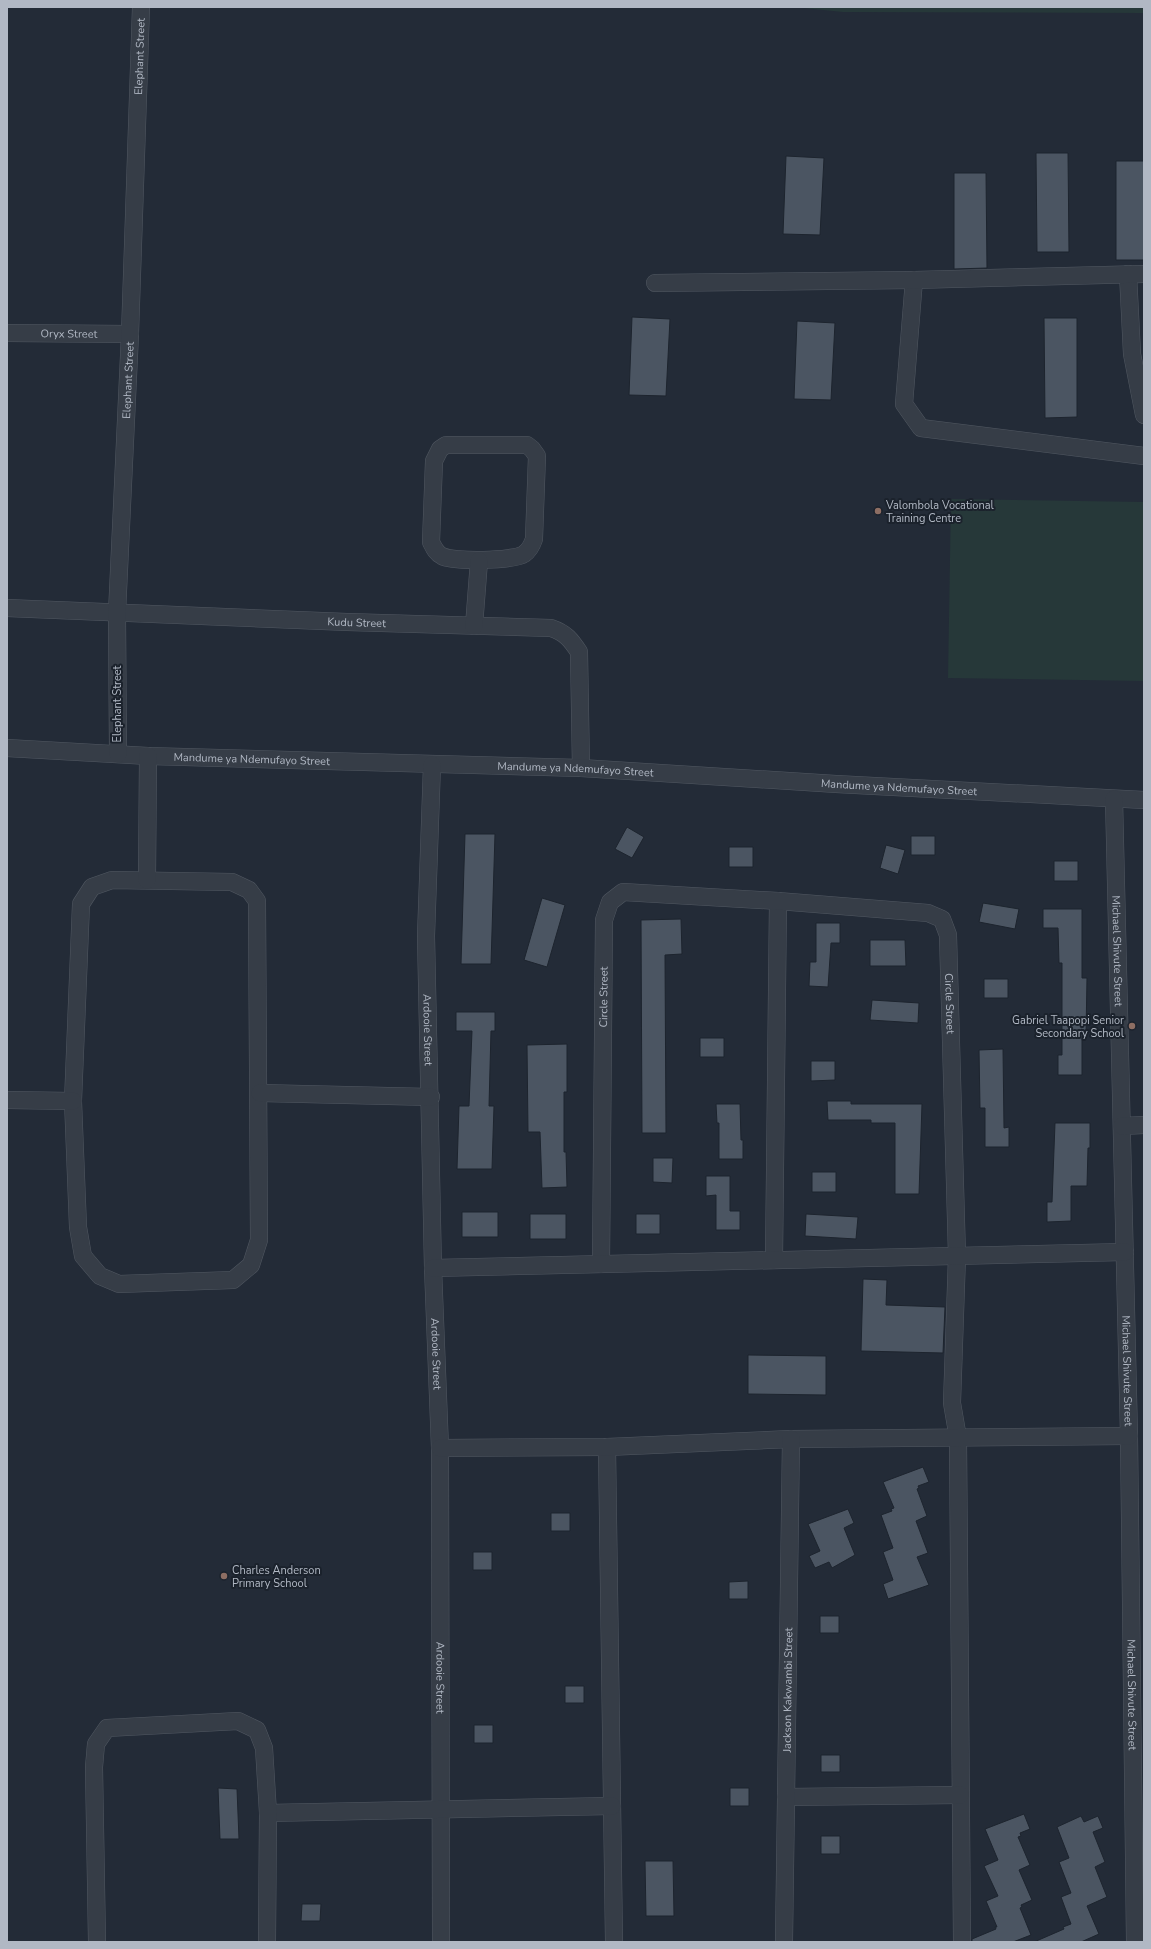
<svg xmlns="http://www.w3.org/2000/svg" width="1151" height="1949" viewBox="0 0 1151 1949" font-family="'Nunito Sans',sans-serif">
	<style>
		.green { fill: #263839 }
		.building { fill: #4b5562; stroke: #1d242e }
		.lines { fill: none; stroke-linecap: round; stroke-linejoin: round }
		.minor-casing { stroke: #515862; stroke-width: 18 }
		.minor { stroke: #363d47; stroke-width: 17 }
		.education-dot { fill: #8d6e63; stroke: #1b222c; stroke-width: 1.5 }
		.labels { text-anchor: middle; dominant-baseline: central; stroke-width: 4; stroke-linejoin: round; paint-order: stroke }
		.street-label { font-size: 11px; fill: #b1b8c4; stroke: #1b222c }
		.poi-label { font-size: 11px; fill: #b1b8c4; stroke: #1b222c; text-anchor: start }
	</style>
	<rect width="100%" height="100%" fill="#232b37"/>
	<path class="green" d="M794,7H1144V13L843,12Z
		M951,499L1144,502V681L948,678Z"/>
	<path class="building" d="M1036,153H1068L1069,252H1037Z
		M786,156L824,158L820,235L783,234Z
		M1116,161H1144V260H1116Z
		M954,173H986L987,268L954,269Z
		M632,317L670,319L666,396L629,395Z
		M1044,318H1077V417L1045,418Z
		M797,321L835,323L831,400L794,399Z
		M627,827L644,837L632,858L615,849Z
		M465,834H495L491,964H461Z
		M911,836H935V855H911Z
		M886,845L905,850L898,874L880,868Z
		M729,847H753V867H729Z
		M1054,861H1078V881H1054Z
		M542,898L565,905L547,967L524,960Z
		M983,903L1019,909L1015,929L979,922Z
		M1043,909H1082V978H1087L1086,1036H1082V1075H1058V1055H1062V963H1059L1058,928H1043Z
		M681,919L682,954L665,955L666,1133H642L641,920Z
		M816,923H840V943H831L828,987L809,986L810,962H816Z
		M870,940H905L906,966H870Z
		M984,979H1008V998H984Z
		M872,1000L919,1003L918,1023L870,1020Z
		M456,1012H495V1031H491L489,1106H494L492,1169H457L459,1106H469L472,1031H456Z
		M700,1038H724V1057H700Z
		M567,1044V1092H564V1152H566L567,1187L542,1188L540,1132H528L527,1045Z
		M1003,1049L1004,1128L1009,1127V1147H985V1108H980L979,1050Z
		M811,1061H835V1080L811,1081Z
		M827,1101H851V1104H922L919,1194H895V1123H871V1120H828Z
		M716,1104H740L741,1140H743V1159H719V1123H717Z
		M1055,1123H1090V1148H1088L1087,1186H1071V1221L1047,1222V1202H1052Z
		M653,1158H673L672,1183L653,1182Z
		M812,1172H836V1192H812Z
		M706,1176H730V1211H740V1230H716V1195L706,1196Z
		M462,1212H498V1237H462Z
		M530,1214H566V1239H530Z
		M636,1214H660V1234H636Z
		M806,1214L858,1217L856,1239L805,1236Z
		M863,1279L887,1280L886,1305L945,1307L943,1353L861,1351Z
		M748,1355L826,1356V1395L748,1394Z
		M923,1467L929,1482L918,1486L919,1488L917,1489L927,1516L916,1521L928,1553L917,1557L929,1585L888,1599L883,1584L893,1580L883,1552L893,1548L881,1515L892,1511L891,1509L894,1508L883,1482Z
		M848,1509L854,1523L844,1528L855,1555L832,1568L829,1562L815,1568L809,1556L820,1551L808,1524Z
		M551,1513H570V1531H551Z
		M473,1552H492V1570H473Z
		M748,1581V1599H729V1582Z
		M820,1616H839V1633H820Z
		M565,1686H584V1703H565Z
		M474,1725H493V1743H474Z
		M821,1755H840V1772H821Z
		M218,1788L237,1789L239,1839H220Z
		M730,1788H749V1806H730Z
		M1024,1814L1030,1829L1020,1833L1021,1836L1018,1837L1030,1865L1019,1870L1032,1900L1021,1905L1022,1907L1020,1908L1031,1935L1013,1942H972V1939L996,1929L995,1927H997L986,1901L998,1896L984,1866L998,1860L985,1829Z
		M1081,1816L1084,1822L1098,1816L1103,1828L1093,1832L1105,1862L1095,1867L1107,1897L1087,1906L1099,1934L1081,1942H1034L1064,1929L1063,1927L1071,1924L1061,1897L1071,1893L1059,1862L1069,1858L1057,1827Z
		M821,1836H840V1854H821Z
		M645,1861H673L674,1916H646Z
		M302,1904H321L320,1921H301Z"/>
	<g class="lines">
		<g class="minor-casing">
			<g id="minor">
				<path d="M1128,274L1132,354L1144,415"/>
				<path d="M914,280L904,404L921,428L1144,456"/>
				<path d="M655,283L914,280L1144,274"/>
				<path id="s1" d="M7,333L130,334"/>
				<path d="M446,445H527L532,449L537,456L534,539C532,545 530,550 524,554C514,561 453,562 442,556C436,553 434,548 431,542L434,461L440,449Z"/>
				<path id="s2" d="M7,608L347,622L551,628C566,633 571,640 579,652L581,768"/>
				<path d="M474,626L479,561"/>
				<path id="s3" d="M7,748L148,756L581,768L836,784L1144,800"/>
				<path id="s4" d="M118,754L117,613L130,334L141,7"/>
				<path id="s5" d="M432,765L426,936L433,1268L440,1448L441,1942"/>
				<path id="s6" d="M1114,799L1129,1436L1135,1942"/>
				<path d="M112,880L232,882L249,890L257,901L259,1240L251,1265L233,1280L119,1284L100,1276L83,1256L78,1227L73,1101L81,904L92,887Z"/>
				<path d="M147,880L148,756"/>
				<path d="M260,1093L431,1097"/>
				<path d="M7,1100L73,1101"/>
				<path d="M1122,1126L1144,1125"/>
				<path d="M774,1260L778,901"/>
				<path id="s7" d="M601,1264L604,920L610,902L623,892L778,901L928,913L942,919L948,935L957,1256L952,1403L958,1438L962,1942"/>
				<path d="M433,1268L1125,1252"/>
				<path d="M607,1447L614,1942"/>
				<path d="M440,1448L607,1447L791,1439L1129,1436"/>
				<path d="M786,1797L960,1795"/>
				<path d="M268,1813L612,1806"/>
				<path d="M97,1942L94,1767L96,1744L107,1728L238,1721L257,1730L264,1748L268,1813L267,1942"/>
				<path id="s8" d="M784,1942L791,1439"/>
			</g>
		</g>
		<use href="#minor" class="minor"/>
	</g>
	<g class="education-dot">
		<circle cx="878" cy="511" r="4"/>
		<circle cx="1132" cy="1026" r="4"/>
		<circle cx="224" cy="1576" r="4"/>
	</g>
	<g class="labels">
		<g class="street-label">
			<text stroke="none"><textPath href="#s4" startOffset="698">Elephant Street</textPath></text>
			<text stroke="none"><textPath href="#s1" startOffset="62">Oryx Street</textPath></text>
			<text stroke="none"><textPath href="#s4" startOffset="374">Elephant Street</textPath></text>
			<text stroke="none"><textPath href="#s2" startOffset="350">Kudu Street</textPath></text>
			<text transform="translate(117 704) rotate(-90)">Elephant Street</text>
			<text stroke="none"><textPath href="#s3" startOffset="245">Mandume ya Ndemufayo Street</textPath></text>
			<text stroke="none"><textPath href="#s3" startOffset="569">Mandume ya Ndemufayo Street</textPath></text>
			<text stroke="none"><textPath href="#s3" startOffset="893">Mandume ya Ndemufayo Street</textPath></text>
			<text stroke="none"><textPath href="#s6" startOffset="152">Michael Shivute Street</textPath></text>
			<text stroke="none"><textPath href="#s7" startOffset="267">Circle Street</textPath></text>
			<text stroke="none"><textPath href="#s7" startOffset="786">Circle Street</textPath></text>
			<text stroke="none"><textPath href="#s5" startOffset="265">Ardooie Street</textPath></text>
			<text stroke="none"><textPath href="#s5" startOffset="589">Ardooie Street</textPath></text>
			<text stroke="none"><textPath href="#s6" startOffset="572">Michael Shivute Street</textPath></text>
			<text stroke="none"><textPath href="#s5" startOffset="913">Ardooie Street</textPath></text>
			<text stroke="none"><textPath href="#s8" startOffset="252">Jackson Kakwambi Street</textPath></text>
			<text stroke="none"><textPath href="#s6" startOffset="896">Michael Shivute Street</textPath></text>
		</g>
		<g class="poi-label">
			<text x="886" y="505">Valombola Vocational<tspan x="886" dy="13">Training Centre</tspan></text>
			<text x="1124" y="1020" text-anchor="end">Gabriel Taapopi Senior<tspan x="1124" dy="13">Secondary School</tspan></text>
			<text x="232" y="1570">Charles Anderson<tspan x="232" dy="13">Primary School</tspan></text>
		</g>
	</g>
	<rect width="1151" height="1949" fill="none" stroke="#b1b8c4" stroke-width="16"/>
</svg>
